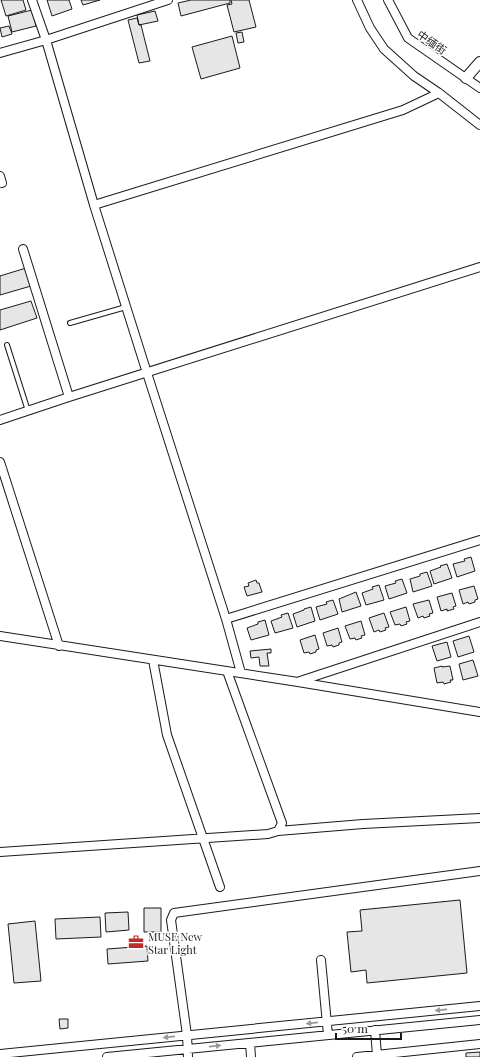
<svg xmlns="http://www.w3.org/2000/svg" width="480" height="1057" viewBox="0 0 480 1057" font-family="'Playfair Display','Noto Sans SC',serif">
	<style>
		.building { fill: #e6e6e6; stroke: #1a1a1a }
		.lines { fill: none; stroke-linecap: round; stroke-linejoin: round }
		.service-casing { stroke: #1a1a1a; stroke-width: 6 }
		.minor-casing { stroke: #1a1a1a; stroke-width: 10 }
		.tertiary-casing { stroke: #1a1a1a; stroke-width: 12 }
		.service { stroke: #fff; stroke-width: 4 }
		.minor { stroke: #fff; stroke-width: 8 }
		.tertiary { stroke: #fff; stroke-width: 10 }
		.oneway { fill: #989898 }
		.labels { text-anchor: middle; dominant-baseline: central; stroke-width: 3; stroke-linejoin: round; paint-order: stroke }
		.street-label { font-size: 11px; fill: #1a1a1a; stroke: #fff }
		.poi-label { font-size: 11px; fill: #1a1a1a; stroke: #fff; text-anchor: start }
	</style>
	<rect width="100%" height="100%" fill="#fff"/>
	<path class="building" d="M1,0H23L26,10L6,16Z
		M47,0H69L72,9L52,16Z
		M81,0H100L83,5Z
		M191,0H230V3L181,16L178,3Z
		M231,0H249L256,27L234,32L227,5L232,4Z
		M32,10L36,26L12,32L8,16Z
		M155,11L158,21L139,25L137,15Z
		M137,18L139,25H141L150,61L139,63L128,20Z
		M9,26L12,34L2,37L0,28Z
		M242,32L244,42L238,43L236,33Z
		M232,36L240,68L201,79L192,47Z
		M26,268L31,286L0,295V276Z
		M31,301L37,318L0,330V310Z
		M471,557L475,571L457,577L453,564L465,561L464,559Z
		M447,564L452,578L434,584L430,571L441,567L440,566Z
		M427,572L432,586L413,592L410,579L420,576V574Z
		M402,579L407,593L389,599L385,586L396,583L395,581Z
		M256,580L257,583H259L262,592L247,596L244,587L249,586L248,583Z
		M379,585L384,600L366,605L362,593L373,589L372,587Z
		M474,586L478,599L475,600V602L469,604L468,602L463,604L459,590Z
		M356,592L361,606L342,612L339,599Z
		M452,593L456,606L453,607L454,609L447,611V609L441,611L437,597Z
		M333,600L338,614L320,620L316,607L327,604L326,602Z
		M429,600L433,613L429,614L430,616L424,618L423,616L418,618L413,604Z
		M311,607L315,621L297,627L293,614L304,610V609Z
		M406,607L410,621L406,622L407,624L401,626L400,624L395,625L390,612Z
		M288,613L293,628L275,633L271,621L282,617L281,615Z
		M384,613L389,627L385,628L386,630L380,632L379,630L374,632L369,618Z
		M265,620L269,635L251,640L247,628L258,624V622Z
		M361,621L365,635L361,636L362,638L356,640L355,638L350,639L345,626Z
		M338,628L342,642L339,643V645L333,647L332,645L327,646L323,633Z
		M315,635L319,649L316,650V652L310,654L309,652L304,653L300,640Z
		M469,636L474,652L458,657L453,641Z
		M447,642L451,657L437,661L432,646Z
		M271,649V653H267L269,666H260L259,657L251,658L250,651Z
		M473,660L478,676L463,680L459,664Z
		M442,666V667L450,666L453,680H450L451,682L444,684L443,682L437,683L434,668Z
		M460,900L467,973L367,983L366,970L351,972L347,932L362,931L360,910Z
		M144,908H161V932H144Z
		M128,912L129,930L106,932L105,913Z
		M100,917L101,937L56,939L55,919Z
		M35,921L41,981L14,983L8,924Z
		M147,946L148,961L108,964L107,949Z
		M59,1019H68V1028L60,1029Z
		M480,1052V1057H466V1053Z"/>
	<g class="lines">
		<g class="service-casing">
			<path id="service" d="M70,323L126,307
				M7,345L28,411"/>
		</g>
		<g class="minor-casing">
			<path id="minor" d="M32,0L46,40L94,205L147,373L226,619L241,673
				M357,0L370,28L384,49L414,76L439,93L480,125
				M388,0L408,38L480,88
				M0,53L46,40L168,0
				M0,176L2,183
				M94,205L403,110L439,93
				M23,249L69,397
				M0,420L69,397L480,267
				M0,462L59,646
				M226,619L480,540
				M0,636L298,682L480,712
				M153,660L167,735L220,887
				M300,681L480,622
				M278,831L363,824L480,818
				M0,852L268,834L278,831L282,823L227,671
				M321,960L328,1035
				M375,1030L377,1055
				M250,1043L251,1057
				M0,1054L480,1006
				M107,1057L480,1020
				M188,1057L187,1035L171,920L174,913L480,871
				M357,1057L480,1044"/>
		</g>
		<g class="tertiary-casing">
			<path id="tertiary" d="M466,78L480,62"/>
		</g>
		<use href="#service" class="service"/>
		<use href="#minor" class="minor"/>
		<use href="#tertiary" class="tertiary"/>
	</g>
	<defs><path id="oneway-solid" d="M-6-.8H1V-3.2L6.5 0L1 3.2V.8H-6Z"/></defs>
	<g class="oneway">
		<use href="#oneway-solid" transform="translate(441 1010) rotate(174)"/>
		<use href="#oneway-solid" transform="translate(312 1023) rotate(174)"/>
		<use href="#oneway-solid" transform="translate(169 1037) rotate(174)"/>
		<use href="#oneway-solid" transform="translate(215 1046) rotate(-6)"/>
	</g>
	<defs>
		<g id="office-bare" transform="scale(1.2)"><path d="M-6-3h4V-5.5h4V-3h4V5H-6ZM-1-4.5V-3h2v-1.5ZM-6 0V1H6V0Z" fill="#c62828" stroke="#fff" stroke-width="2.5" paint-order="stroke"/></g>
	</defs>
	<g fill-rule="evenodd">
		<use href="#office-bare" x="136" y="942"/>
	</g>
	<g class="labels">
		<g class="street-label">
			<text transform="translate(432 42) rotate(35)">中缅街</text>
		</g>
		<g class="poi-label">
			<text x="148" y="936">MUSE New<tspan x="148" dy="13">Star Light</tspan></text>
		</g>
	</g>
	<path d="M336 1033v6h65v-6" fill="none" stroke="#1a1a1a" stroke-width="2"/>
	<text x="342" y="1033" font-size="12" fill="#1a1a1a" stroke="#ffffff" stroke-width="3" paint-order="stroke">50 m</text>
</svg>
